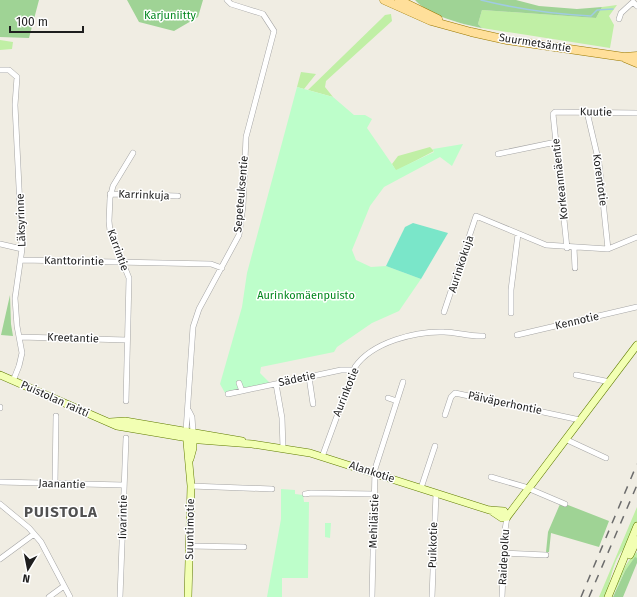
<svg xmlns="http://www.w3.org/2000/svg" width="637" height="597" viewBox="0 0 637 597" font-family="'Fira Sans',sans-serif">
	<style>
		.grass { fill: #c0efa5 }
		.forest { fill: #9fd395 }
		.park { fill: #bdfeca }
		.pitch { fill: #7ae6c9 }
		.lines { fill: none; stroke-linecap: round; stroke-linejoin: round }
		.stream { stroke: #a0cbe2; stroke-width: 1.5 }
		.street-casing { stroke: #a5a5a5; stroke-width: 6 }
		.secondary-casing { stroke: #5f7b00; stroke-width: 8 }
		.primary-casing { stroke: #997800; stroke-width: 9 }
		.street { stroke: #fff; stroke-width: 5 }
		.secondary { stroke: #f2ffb3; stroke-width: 7 }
		.primary { stroke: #ffdf9a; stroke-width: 8 }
		.rail { stroke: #6c6c6c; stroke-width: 1.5; stroke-dasharray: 8 8; stroke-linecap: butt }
		.labels { text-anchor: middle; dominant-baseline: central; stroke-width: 3; stroke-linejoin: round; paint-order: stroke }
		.park-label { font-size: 11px; fill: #02871d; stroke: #fff }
		.street-label { font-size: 11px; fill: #1e1e1e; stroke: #fff }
		.district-label { font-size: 15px; font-weight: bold; letter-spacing: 1px; fill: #515151; stroke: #fff }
	</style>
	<rect width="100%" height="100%" fill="#f0ede3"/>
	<path class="grass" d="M617,5L609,16L614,25L610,48L482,28L478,24L482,10L596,18L602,7Z
		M391,14L392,21L326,81L325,87L333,97L308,90L380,20L385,15Z
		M0,40L13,42L12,49L0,50Z
		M301,72L316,74L304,89L297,87Z
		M430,147L434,151L396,171L392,164L398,156Z
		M637,507V521L627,546C613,556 611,581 605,597H599Z
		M637,552V558L625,571L612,597C618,582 624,562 637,552Z"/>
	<path class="forest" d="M0,0H39L29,38L0,37Z
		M127,0H203L198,17L174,31L139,22Z
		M415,0H516L539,6L577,9L602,7L596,18L482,10L478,24L482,28C461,24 430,16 415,0Z
		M10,295L11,324L13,336L1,335Z
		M560,504L568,505L609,521L599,547L551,533L549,552H546L548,532Z
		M635,557L637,558V563L623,597H613L625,571Z"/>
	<path class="park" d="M297,87L333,97L354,115H365L372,119L367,128L396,170L434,152L433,149L463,144L452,166L440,157L384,187L370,206L352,250L356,260L371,267L386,266L421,279L399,311L372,323L337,347L334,352L261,367L260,373L270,383L246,388L243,387L241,382H238V389L225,393L220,384L242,307L247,273Z
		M281,489L295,490V494L303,495L304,502H309L308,578H282V597H267L281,519Z
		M325,523H331L330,538L325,537Z"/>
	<path class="pitch" d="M413,223L448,233L421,279L386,266L405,227Z"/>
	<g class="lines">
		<path class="stream" d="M481,0C517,9 553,14 591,16L597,10L613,9"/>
		<g class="street-casing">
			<path id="street" d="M619,19L621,13L633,2L637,6
				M0,70H9L17,77L15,105L22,249L15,298L17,326L22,353L19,366L13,381
				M587,112L599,163L608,249
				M498,154L556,142
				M110,194L178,196
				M0,244L22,249
				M567,248L553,114L555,112L637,113
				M574,248L575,268
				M22,260L211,264L222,268
				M444,312L476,216L546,245L608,249L637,237
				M511,313V290L518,234
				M517,335L637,307
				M20,337L127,340
				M576,375L610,382
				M309,377L313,404
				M239,383L242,391
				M276,384L282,418L283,448
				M228,394L341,370H353
				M388,398L397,401
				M126,401L129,278L110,231L109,221L110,198L113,186L133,153
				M0,408V407
				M189,411L192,417L193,432
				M445,415L451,397L455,393L580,420
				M186,431L193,327L199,309L239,235L243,206L246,137L274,31L263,14L231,4L227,0
				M565,439L606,458
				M322,457L355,367C372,342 416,331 444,332C457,332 470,337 483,336
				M491,477L525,487L565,504
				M0,482L124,485
				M55,484L56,416
				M191,486L272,489
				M421,488L435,446
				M305,494L311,493L374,494
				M0,504L29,528L41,542L70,597
				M189,546L244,547
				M504,553L546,555
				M0,559L34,534
				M49,597L64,586
				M120,597L126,438
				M372,597L375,469L403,382
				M432,597L436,493
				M502,597L505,530L507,517"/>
		</g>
		<g class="secondary-casing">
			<path id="secondary" d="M0,375L117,426L200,440L252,444L310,453L489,510L504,511L507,517
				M110,422L125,421L242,441
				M186,431L191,486L188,597
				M190,459L193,448V434
				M490,510L502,518L507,517
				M507,517L637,345
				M630,555L637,540
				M608,597L637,526"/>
		</g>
		<g class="primary-casing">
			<path id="primary" d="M384,0L431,21L471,32L507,40L624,57L637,56
				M399,0L438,19
				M625,58L637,63"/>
		</g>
		<use href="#street" class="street"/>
		<use href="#secondary" class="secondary"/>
		<use href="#primary" class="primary"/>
		<path class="rail" d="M581,597L637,464
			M589,597L637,485"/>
	</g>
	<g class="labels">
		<g class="park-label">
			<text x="170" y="15">Karjuniitty</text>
			<text x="306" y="295">Aurinkomäenpuisto</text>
		</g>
		<g class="street-label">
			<text transform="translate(535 43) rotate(9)">Suurmetsäntie</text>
			<text transform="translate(596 112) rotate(1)">Kuutie</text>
			<text transform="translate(560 179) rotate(-96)">Korkeanmäentie</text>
			<text transform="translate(600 180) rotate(82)">Korentotie</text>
			<text transform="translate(241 194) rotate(-85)">Sepeteuksentie</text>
			<text transform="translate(144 195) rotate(2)">Karrinkuja</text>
			<text transform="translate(21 220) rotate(-92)">Läksyrinne</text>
			<text transform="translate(118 250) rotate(70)">Karrintie</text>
			<text transform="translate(74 261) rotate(1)">Kanttorintie</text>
			<text transform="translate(461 264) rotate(-72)">Aurinkokuja</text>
			<text transform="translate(577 321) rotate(-13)">Kennotie</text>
			<text transform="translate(73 338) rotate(2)">Kreetantie</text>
			<text transform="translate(297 379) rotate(-12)">Sädetie</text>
			<text transform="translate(346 392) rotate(-68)">Aurinkotie</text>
			<text transform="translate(55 399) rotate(24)">Puistolan raitti</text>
			<text transform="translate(505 403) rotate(12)">Päiväperhontie</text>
			<text transform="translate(372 472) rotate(18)">Alankotie</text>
			<text transform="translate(62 484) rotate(2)">Jaanantie</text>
			<text transform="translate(123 517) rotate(-89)">Iivarintie</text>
			<text transform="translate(374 521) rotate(-88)">Mehiläistie</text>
			<text transform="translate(190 529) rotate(-89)">Suuntimotie</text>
			<text transform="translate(433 545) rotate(-88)">Puikkotie</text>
			<text transform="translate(504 557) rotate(-87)">Raidepolku</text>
		</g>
		<g class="district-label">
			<text x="61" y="512">PUISTOLA</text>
		</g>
	</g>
	<g transform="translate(28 569) rotate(190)" stroke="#ffffff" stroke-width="3" paint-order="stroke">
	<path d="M0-3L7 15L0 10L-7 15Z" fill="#1e1e1e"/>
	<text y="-6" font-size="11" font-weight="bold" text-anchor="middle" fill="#1e1e1e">N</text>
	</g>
	<path d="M10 26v6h73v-6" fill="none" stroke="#1e1e1e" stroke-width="2"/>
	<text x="16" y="26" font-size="12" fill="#1e1e1e" stroke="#ffffff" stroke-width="3" paint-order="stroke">100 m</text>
</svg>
